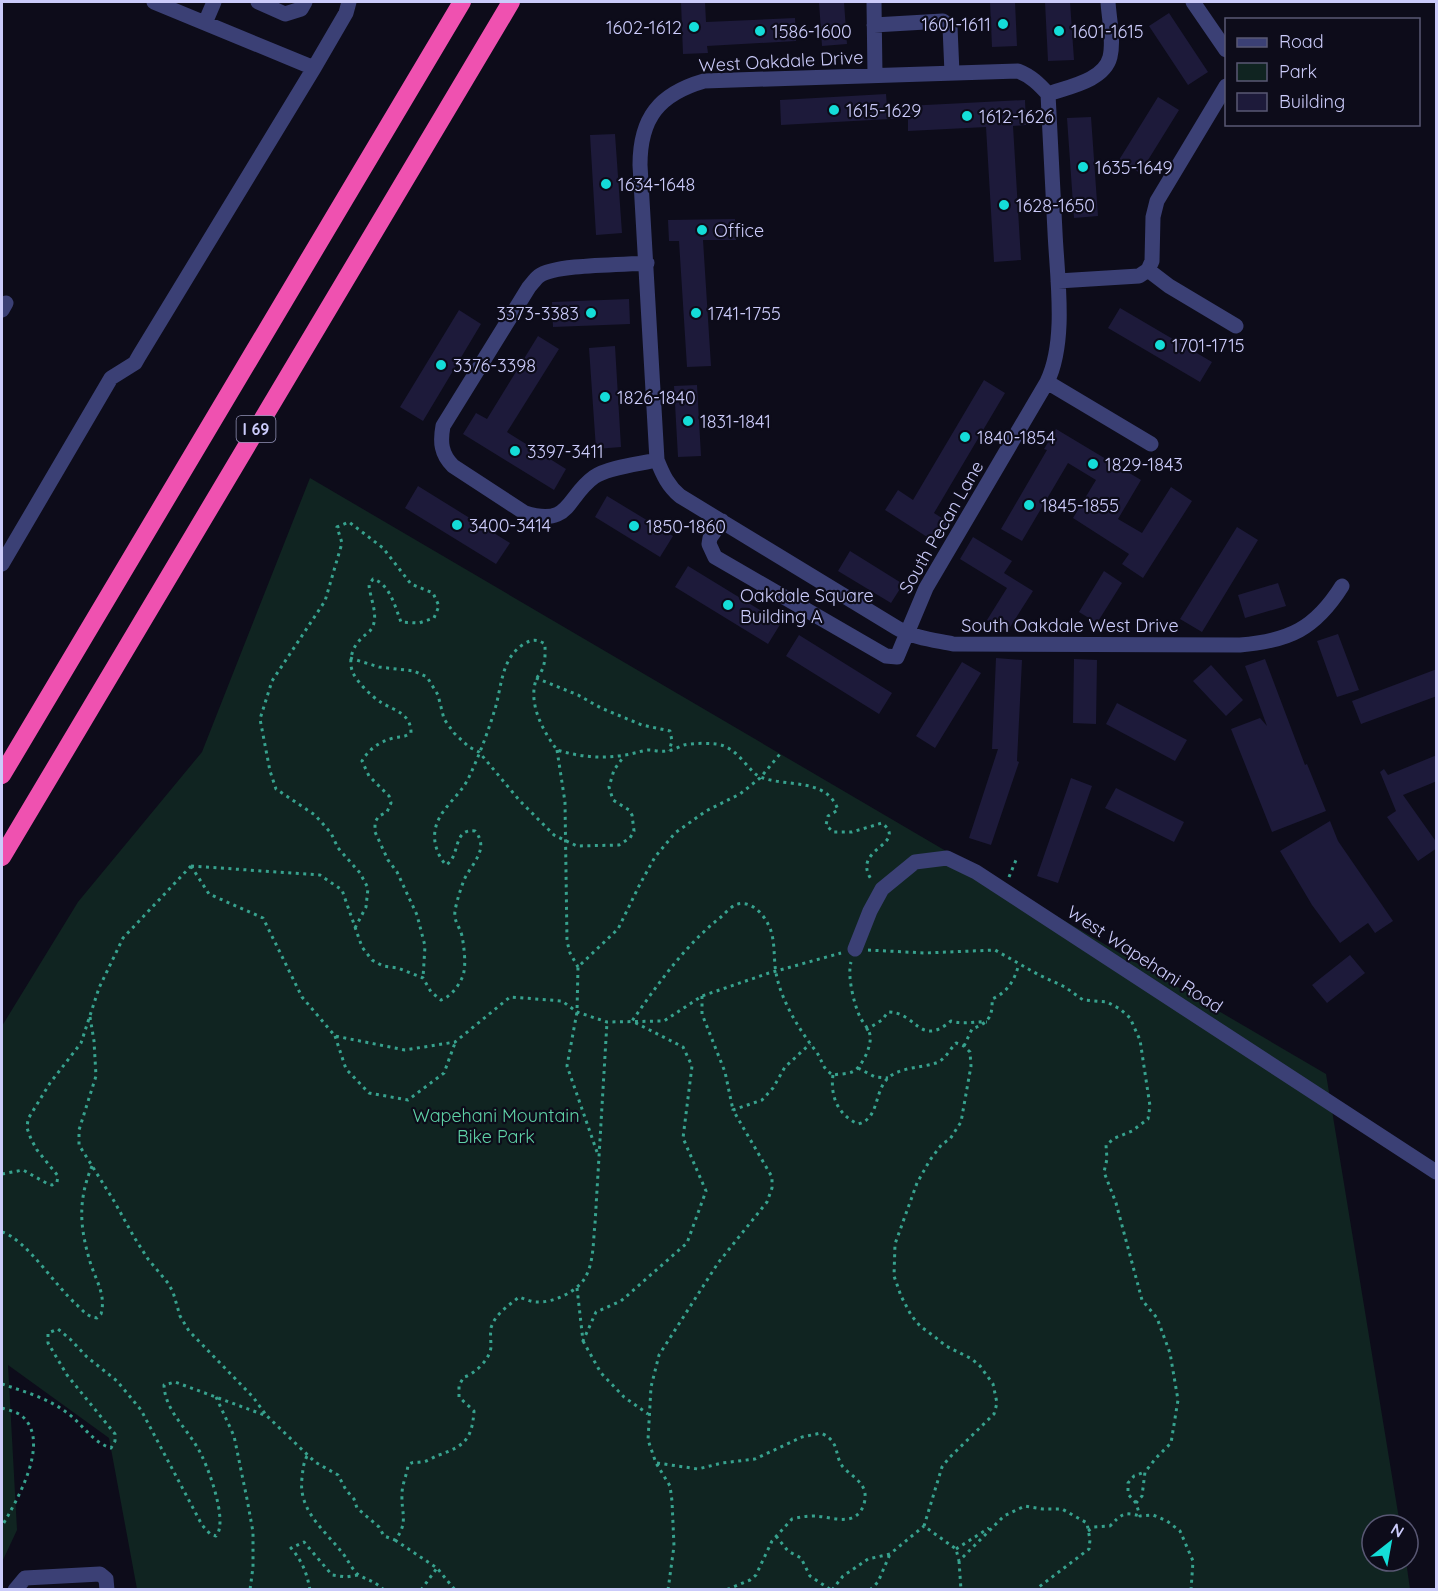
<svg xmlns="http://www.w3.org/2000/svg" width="1438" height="1591" viewBox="0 0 1438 1591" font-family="Quicksand,sans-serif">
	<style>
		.green { fill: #102421 }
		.building { fill: #1d1a3a }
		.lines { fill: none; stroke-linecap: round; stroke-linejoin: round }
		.path { stroke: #37a28e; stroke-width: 3; stroke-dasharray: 3 4.5; stroke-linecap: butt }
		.minor { stroke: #3b4075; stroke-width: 15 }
		.highway { stroke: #ef51b0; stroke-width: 18 }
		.poi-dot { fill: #14ddd8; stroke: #0d0c1a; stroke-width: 2 }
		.labels { text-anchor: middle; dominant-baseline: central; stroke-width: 4.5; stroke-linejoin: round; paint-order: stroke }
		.shield { fill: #0d0c1a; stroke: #9292b7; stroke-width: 1.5 }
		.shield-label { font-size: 16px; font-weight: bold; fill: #cbcbfa }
		.poi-label { font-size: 18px; fill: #cbcbfa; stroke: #0d0c1a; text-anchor: start }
		.street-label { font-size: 18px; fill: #cbcbfa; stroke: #0d0c1a }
		.park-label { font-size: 18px; fill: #5fd2a7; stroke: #0d0c1a }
	</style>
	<rect width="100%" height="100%" fill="#0d0c1a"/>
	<path class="green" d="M310,478L1326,1074L1400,1525H1372V1561H1406L1410,1589H137L109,1438L8,1365L17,1530L2,1562V1026L78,902L202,752Z"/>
	<path class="building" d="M681,2H705L706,22L795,18L796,41L707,46L708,53L683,54Z
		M819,2H844L847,44L822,46Z
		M990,2H1015L1017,46L992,47Z
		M1045,2H1070L1074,60L1048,61Z
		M1169,13L1208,72L1188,85L1149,26Z
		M886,94L887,107L1025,100L1026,125L1013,126L1021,260L994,262L986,127L908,131V118L781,125L780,100Z
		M1158,97L1179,110L1140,173L1119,160Z
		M1091,117L1098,216L1074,218L1067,118Z
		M615,134L622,233L596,235L590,135Z
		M735,219L736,240H703L711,366L687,367L679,241H669L668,220Z
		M629,299L630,324L553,327L552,302Z
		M1120,308L1212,362L1200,382L1108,328Z
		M459,310L481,324L423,421L400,407Z
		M538,336L559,349L507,432L566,469L554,490L463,434L476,413L487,419Z
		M615,346L621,447L596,449L589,348Z
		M984,380L1005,393L934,513L948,522L935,542L885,510L898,490L913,500Z
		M697,385L701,456L678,457L674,386Z
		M1056,429L1141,480L1118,519L1142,533L1171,487L1192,501L1143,578L1122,564L1129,554L1073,518L1096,480L1068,463L1022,541L1001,529L1047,450L1044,449Z
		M418,486L510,543L496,564L405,508Z
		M607,496L673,536L660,557L595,517Z
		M1237,527L1258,540L1202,632L1180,619Z
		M973,537L1012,561L1004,573L1033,591L1007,632L987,620L1007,588L960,559Z
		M850,551L903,584L891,603L838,571Z
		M688,566L781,623L768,644L675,587Z
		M1104,571L1122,583L1097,623L1079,612Z
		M1278,583L1286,606L1245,618L1238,595Z
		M1338,634L1359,690L1337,697L1317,641Z
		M799,635L892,693L879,714L786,656Z
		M996,658L1022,660L1017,761L1019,762L991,845L969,838L998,749H992Z
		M1074,659L1097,660L1096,724L1073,723Z
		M1265,659L1305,765L1307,764L1326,811L1272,832L1231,729L1260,718L1267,726L1245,666Z
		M962,662L981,673L935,748L916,736Z
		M1211,665L1243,700L1226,716L1193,681Z
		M1437,669V696L1361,724L1352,701Z
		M1117,703L1187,740L1175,761L1106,724Z
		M1437,755V781L1403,795L1437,843V848L1418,861L1387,817L1396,811L1380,772L1384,769L1388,775Z
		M1071,778L1092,786L1058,883L1037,876Z
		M1116,788L1184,822L1174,842L1105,808Z
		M1330,821L1338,841L1393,921L1375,933L1368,923L1340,943L1312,905L1280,851Z
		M1350,955L1365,973L1327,1003L1312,985Z"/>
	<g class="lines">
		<path class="path" d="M350,658L379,667L414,671L427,677L438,695L444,719L454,733L469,747L479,752L520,801L554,835L577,846L619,845L630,838L634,831L632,815L629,810L613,800L609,787L614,770L624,756
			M536,678L578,695L601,708L642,725L670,731L672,741L669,751
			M557,750L565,802L567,941L570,953L578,967
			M191,866L209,894L263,918L302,997L335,1036L405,1050L455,1042L510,997L562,1001L577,1012L607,1022L664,1021L702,996L769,973L841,953
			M191,866L320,875L342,890L362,947L372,960L383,966L398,968L423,978L431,992L441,1000C450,997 458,987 462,978C467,968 464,947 462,936C459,924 452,921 456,906C458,897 461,888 464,880C472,863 490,849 475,831C452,828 461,856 446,865C438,856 433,843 435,831C438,809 460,797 469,777C479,756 488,732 495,709C502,686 501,658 524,644C532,639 537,639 545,644C545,653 546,663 541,672C539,676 538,675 536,680C528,704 543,731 557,750C580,757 602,759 625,755C633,754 640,751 648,750C654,750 660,752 666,751C672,751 678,747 684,745C693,743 706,743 716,744C740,747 748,774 763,778C789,787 827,778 838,810L828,816L826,825L833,832H852L882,823C909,845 851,848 871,879
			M1009,877L1016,860
			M355,928L366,907L368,888L360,873L338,848L331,833L315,815L276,789L270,771L260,719L272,681L325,601L342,543L337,527L349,522L383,548L411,584L433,593L439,606L434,618L419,623L401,622C395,607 390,584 373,579L369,585C370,598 378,613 373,626C370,633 365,634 361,639C352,647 348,661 353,673C358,683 372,697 382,703C396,711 411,714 411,733C404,738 400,736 393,738C379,742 369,749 362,761L369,776L389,796L391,803L387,812L379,816L375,822V832L388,860L397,872L417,915L425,946L423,978
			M868,950L925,953L995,950L1039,975L1065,987L1083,1000L1107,1002L1120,1009L1130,1018L1140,1040L1150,1106L1148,1119L1132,1131L1115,1138L1106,1145L1107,1159L1104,1172L1116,1203L1142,1300L1157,1318L1170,1353L1178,1400L1171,1443L1156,1458L1145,1472L1142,1496L1136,1503L1140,1516L1153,1515L1167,1521L1180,1531L1193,1561L1191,1590
			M702,996V1014L725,1072L733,1110
			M90,1017L94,1041L96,1076L79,1130V1145L114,1201L134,1237L148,1259L168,1283L173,1292L180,1316L189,1331L253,1397L266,1415
			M866,1030L882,1020L888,1012C917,1012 919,1048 951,1021C964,1025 974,1021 987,1022
			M335,1036L346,1069L369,1093L408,1100L444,1073L455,1043
			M964,1046L972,1029C988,1023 993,1017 992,999C1008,992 1014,981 1019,964
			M858,1068L875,1077L888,1078
			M833,1075C830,1096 838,1115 858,1124C879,1119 874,1093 887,1079C899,1067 921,1068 936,1063C945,1060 950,1049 956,1043L964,1046L970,1052L971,1066L961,1122L950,1139L942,1144L930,1160L917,1183L895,1244L894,1276L901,1296L911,1315L920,1326L935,1337L946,1346L972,1359L980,1366L993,1384L997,1403L994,1414L949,1458L942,1467L924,1526L956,1549L959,1561L1004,1516L1025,1506L1043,1509H1062L1087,1523L1090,1540L1089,1549L1035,1590
			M597,1152L567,1066L577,1012L578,967L618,929L640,884L655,857L675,833L706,811L740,794L760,778L780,754
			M2,1174L23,1170L48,1184L52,1185L57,1182L58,1176L37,1150L31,1139L27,1128L28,1119L50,1083L81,1043L99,988L123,938L191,866
			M2,1232C26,1239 56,1287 77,1305C83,1311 88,1317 97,1318L101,1314C106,1296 97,1282 91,1265C80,1229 77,1202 92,1166
			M577,1288L583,1341L596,1312L621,1301L687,1243L706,1191L683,1138L692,1066L683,1047L632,1021C658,984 685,945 721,917C725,913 730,908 735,905C749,899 762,912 768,924C776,939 773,956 776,973C781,1000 798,1028 815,1050C823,1060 821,1068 833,1075C839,1074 847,1074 852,1072C861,1069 872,1046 870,1036C870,1030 863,1023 860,1017C854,1004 847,976 851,962
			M583,1341L601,1373L624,1397L648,1414
			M2,1384C22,1391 45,1397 63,1410C81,1421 91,1442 111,1448L115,1441V1434L67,1375L48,1343V1333L58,1329L70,1339L87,1357L117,1381L141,1410L202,1525L210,1534L216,1536C229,1522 207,1462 197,1447C185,1426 165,1410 164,1385L175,1382L267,1416L315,1462L338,1475L346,1490L354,1499L357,1508L379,1527L384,1536L395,1540C409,1523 401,1513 402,1494C402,1484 407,1475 408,1465C413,1461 415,1463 421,1462C427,1462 433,1457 439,1455C464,1446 472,1440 474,1411L459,1397V1385L464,1377C475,1374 490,1359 491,1347C491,1341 490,1335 491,1328C495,1314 508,1306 519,1297C525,1299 531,1302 537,1302C553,1303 579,1291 586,1276C594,1261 593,1241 595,1224L607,1022
			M216,1397L234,1436L247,1499L253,1532V1567L250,1590
			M2,1408C8,1410 18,1412 23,1417C51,1443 16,1502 2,1526
			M307,1456C303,1464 303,1470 302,1478C298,1509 322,1528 340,1550C347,1557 352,1571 360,1576C370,1581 374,1581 384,1590
			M657,1463L698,1469L722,1463L755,1459L802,1437L821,1433C843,1443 832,1458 846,1470C857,1480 869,1486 864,1504C856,1528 833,1517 815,1516C807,1516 800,1517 792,1519L772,1541L756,1575L750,1580L726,1590
			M1136,1503L1128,1494V1483L1134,1476L1145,1472
			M1088,1531L1094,1527L1110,1526C1121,1515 1123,1511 1140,1516
			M776,1536L788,1551L801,1558L810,1576L831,1590
			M395,1540L437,1568L455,1590
			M956,1549L989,1528
			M959,1561L961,1590
			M310,1590C307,1573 302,1561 291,1548L304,1542L332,1575L346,1577L358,1575
			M421,1590L437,1568L438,1570
			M668,1590L674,1546L672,1501L670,1486L656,1463L648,1440L651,1387L659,1355L718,1263L767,1202L772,1188V1177L733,1110L762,1100L773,1088L785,1067L810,1044
			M832,1590L843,1576L868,1559L890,1554L924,1526
			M870,1590L878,1582L890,1554"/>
		<path class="minor" d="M154,2L314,68
			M258,2L285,14L301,9L305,2
			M874,2L875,76
			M1193,2L1226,50
			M205,23L214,2
			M874,25L943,21L950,27L952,73
			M1048,94C1067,87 1104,81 1110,57C1114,41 1109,18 1108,2
			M647,263C624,265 555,264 539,276C535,279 532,284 529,287L443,426C440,442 441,454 453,466L525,513C571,527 566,497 594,477C608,467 640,464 657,460
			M1148,270L1169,286L1236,326
			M1058,281L1139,276L1148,270L1152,261L1153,217L1157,201L1226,86
			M2,310L6,303
			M1047,382L1151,444
			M722,521L710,538L709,544L715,557L886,656L897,657L926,588L1047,382C1067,341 1057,277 1055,232C1053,186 1050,140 1048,94C1039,84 1031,76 1018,71L704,81C659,94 640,118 640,165L657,460C663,475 668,486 680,496L897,628C914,638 934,640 953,644L1240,645C1289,641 1315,629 1342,586
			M2,564L111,378L135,363L139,356L314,68L346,13L349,2
			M855,949L870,911L882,889L915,862L947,858L976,872L1436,1172
			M15,1590L25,1578L100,1574L106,1579L107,1590"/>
		<path class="highway" d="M2,775L462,2
			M2,857L511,2"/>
	</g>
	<g class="poi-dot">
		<circle cx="1003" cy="24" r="6"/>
		<circle cx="694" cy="27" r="6"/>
		<circle cx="760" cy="31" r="6"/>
		<circle cx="1059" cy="31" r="6"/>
		<circle cx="834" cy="110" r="6"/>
		<circle cx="967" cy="116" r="6"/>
		<circle cx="1083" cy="167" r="6"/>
		<circle cx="606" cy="184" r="6"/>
		<circle cx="1004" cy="205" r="6"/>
		<circle cx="702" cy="230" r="6"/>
		<circle cx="591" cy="313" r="6"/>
		<circle cx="696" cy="313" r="6"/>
		<circle cx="1160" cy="345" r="6"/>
		<circle cx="441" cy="365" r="6"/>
		<circle cx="605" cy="397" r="6"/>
		<circle cx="688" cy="421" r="6"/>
		<circle cx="965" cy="437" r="6"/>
		<circle cx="515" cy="451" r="6"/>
		<circle cx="1093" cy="464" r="6"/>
		<circle cx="1029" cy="505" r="6"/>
		<circle cx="457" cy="525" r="6"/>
		<circle cx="634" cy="526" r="6"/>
		<circle cx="728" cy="605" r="6"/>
	</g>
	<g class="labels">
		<rect class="shield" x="236.5" y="416" width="39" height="26" rx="4.5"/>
		<g class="shield-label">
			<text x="256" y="429">I 69</text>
		</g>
		<g class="poi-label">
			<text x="991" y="24" text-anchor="end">1601-1611</text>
			<text x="682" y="27" text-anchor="end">1602-1612</text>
			<text x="772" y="31">1586-1600</text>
			<text x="1071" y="31">1601-1615</text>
			<text x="846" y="110">1615-1629</text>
			<text x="979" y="116">1612-1626</text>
			<text x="1095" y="167">1635-1649</text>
			<text x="618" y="184">1634-1648</text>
			<text x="1016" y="205">1628-1650</text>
			<text x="714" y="230">Office</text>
			<text x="579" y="313" text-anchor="end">3373-3383</text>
			<text x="708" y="313">1741-1755</text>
			<text x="1172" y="345">1701-1715</text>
			<text x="453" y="365">3376-3398</text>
			<text x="617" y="397">1826-1840</text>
			<text x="700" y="421">1831-1841</text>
			<text x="977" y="437">1840-1854</text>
			<text x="527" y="451">3397-3411</text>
			<text x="1105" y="464">1829-1843</text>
			<text x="1041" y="505">1845-1855</text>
			<text x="469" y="525">3400-3414</text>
			<text x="646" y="526">1850-1860</text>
			<text x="740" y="595">Oakdale Square<tspan x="740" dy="21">Building A</tspan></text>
		</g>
		<g class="street-label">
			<text transform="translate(781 61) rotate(-3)">West Oakdale Drive</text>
			<text transform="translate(941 527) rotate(-60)">South Pecan Lane</text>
			<text x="1070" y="625">South Oakdale West Drive</text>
			<text transform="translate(1145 959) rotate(33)">West Wapehani Road</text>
		</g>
		<g class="park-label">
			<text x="496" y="1115">Wapehani Mountain<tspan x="496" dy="21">Bike Park</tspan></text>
		</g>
	</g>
	<rect width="1438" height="1591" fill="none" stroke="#cbcbfa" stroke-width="6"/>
	<rect x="1225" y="18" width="195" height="108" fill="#0d0c1a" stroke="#595874" stroke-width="1.5"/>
	<rect x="1237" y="38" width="30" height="9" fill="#3b4075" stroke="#595874" stroke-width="1.5"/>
	<text x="1279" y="48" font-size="18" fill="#cbcbfa">Road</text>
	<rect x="1237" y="63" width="30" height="18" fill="#102421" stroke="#595874" stroke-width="1.5"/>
	<text x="1279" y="78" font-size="18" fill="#cbcbfa">Park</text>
	<rect x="1237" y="93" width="30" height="18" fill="#1d1a3a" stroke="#595874" stroke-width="1.5"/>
	<text x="1279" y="108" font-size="18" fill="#cbcbfa">Building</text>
	<g transform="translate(1390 1543) rotate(31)"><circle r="28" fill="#0d0c1a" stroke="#595874" stroke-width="1.5"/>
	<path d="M0-4.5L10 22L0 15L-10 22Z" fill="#14ddd8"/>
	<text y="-9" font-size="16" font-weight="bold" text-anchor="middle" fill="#cbcbfa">N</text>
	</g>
</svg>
